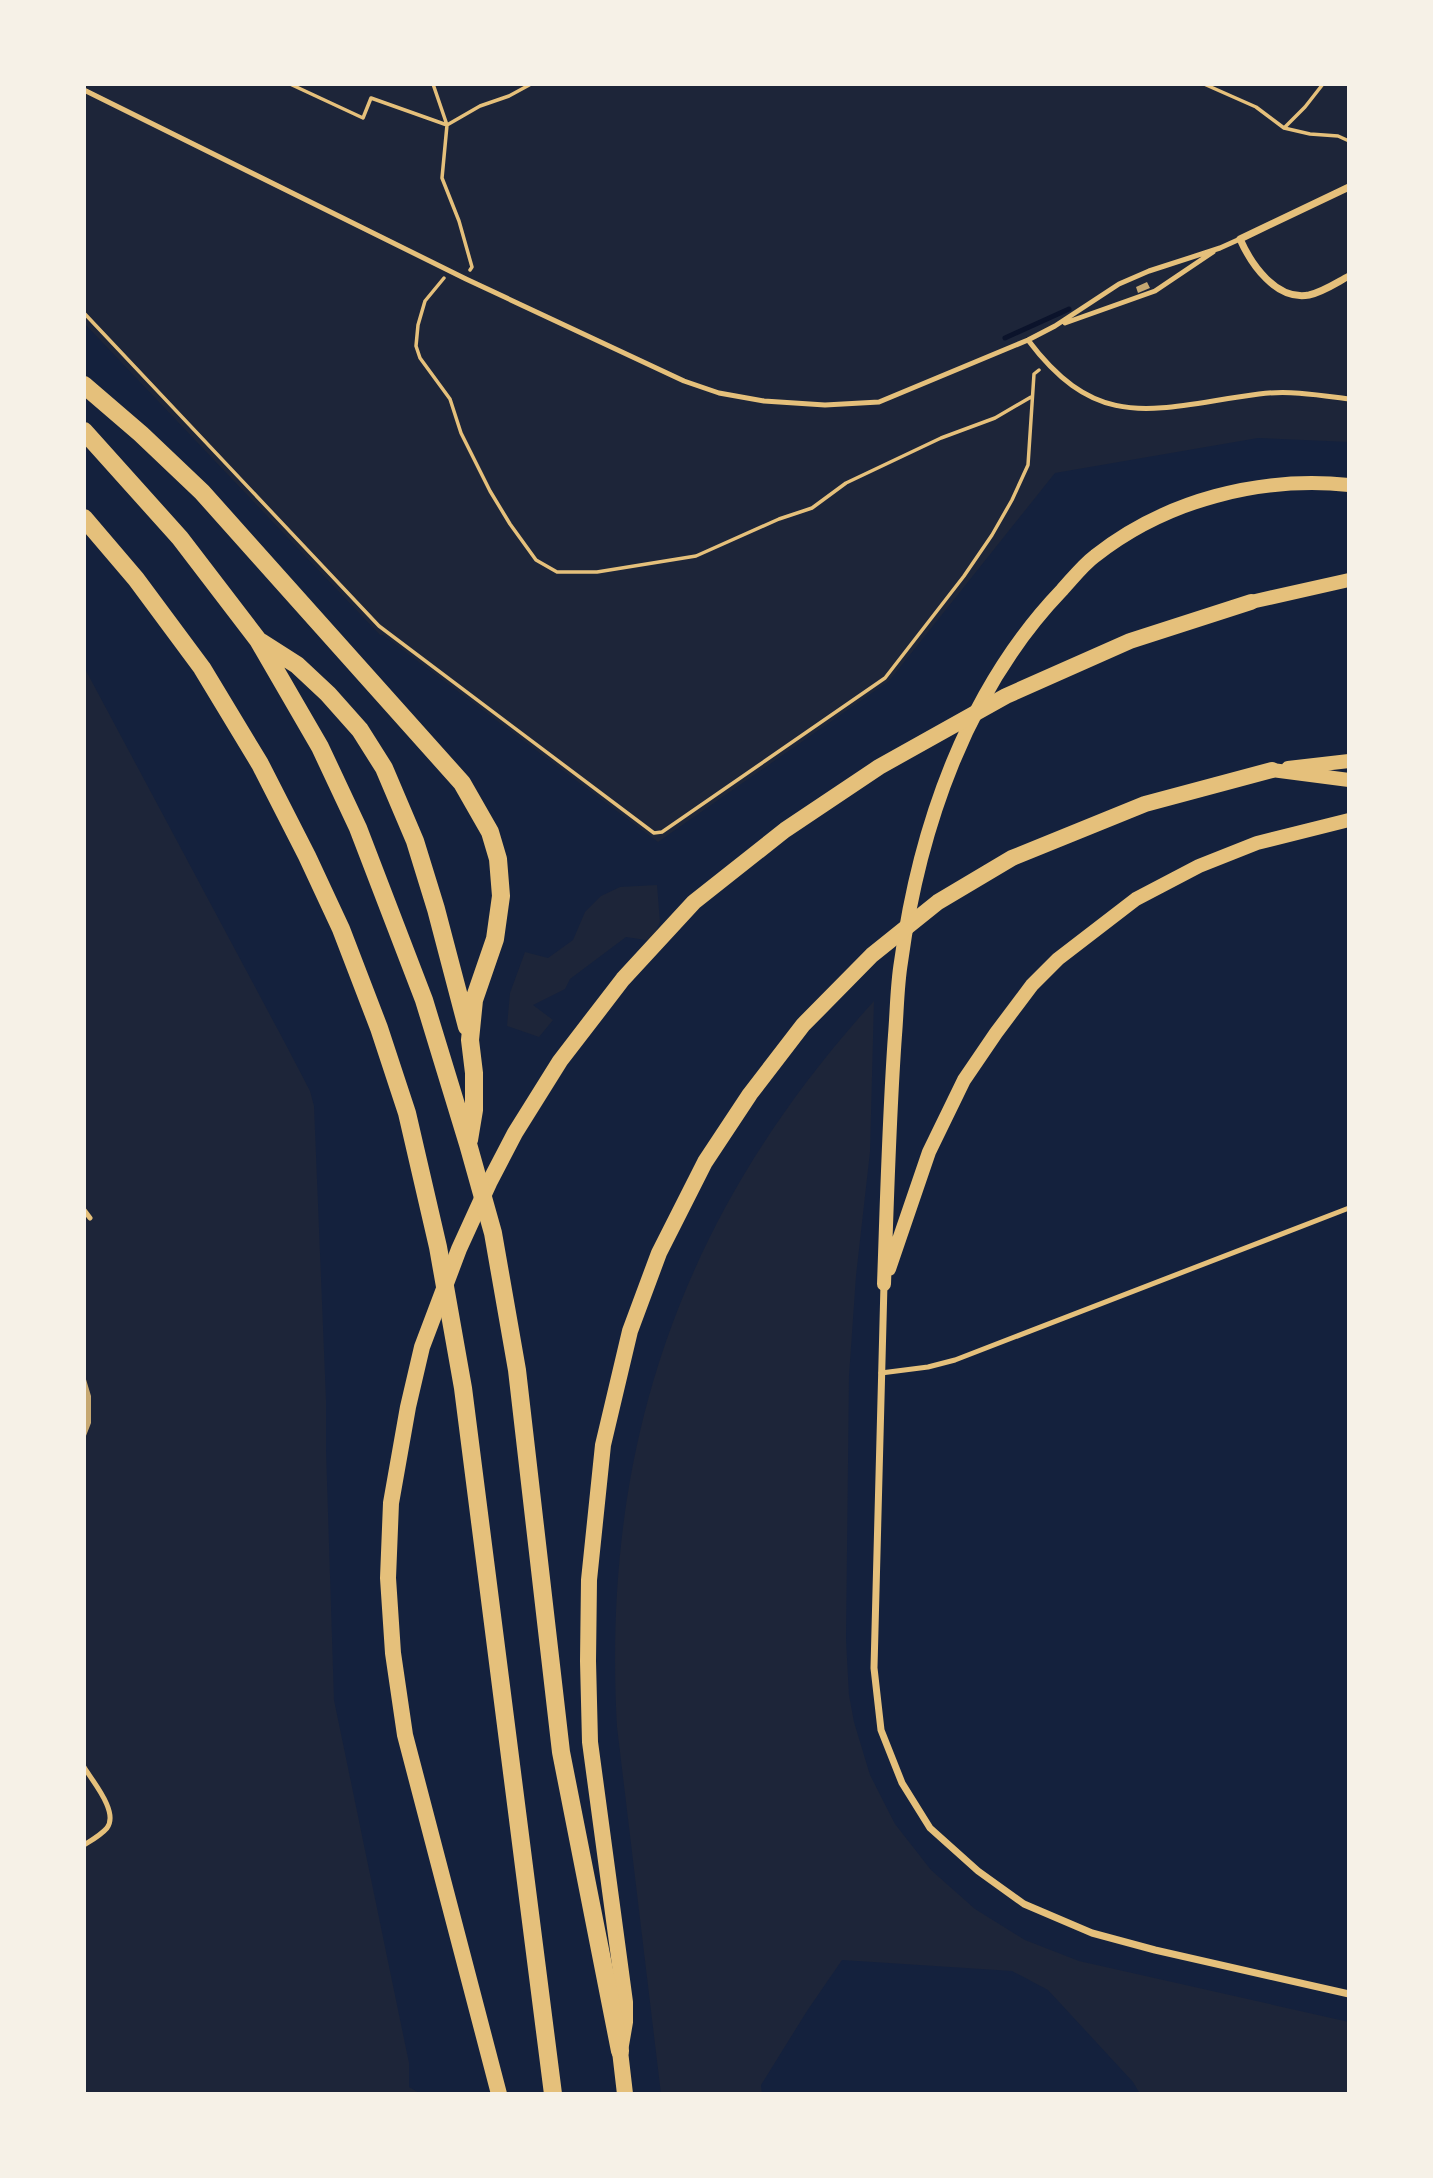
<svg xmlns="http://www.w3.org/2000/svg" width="1433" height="2178" viewBox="0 0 1433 2178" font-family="Commissioner,sans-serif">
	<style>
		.green { fill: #1d2539 }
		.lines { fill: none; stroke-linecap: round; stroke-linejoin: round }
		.stream { stroke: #0b132b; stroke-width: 5 }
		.building { fill: #c6a872 }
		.path { stroke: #e5c07b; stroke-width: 3.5 }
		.service { stroke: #e5c07b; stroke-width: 5 }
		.minor { stroke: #e5c07b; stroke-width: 7 }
		.secondary { stroke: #e5c07b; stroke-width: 14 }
		.primary { stroke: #e5c07b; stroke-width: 16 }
		.motorway { stroke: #e5c07b; stroke-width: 18 }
	</style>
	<rect width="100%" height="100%" fill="#14213d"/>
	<path class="green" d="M84,84H1349V442L1258,438L1055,473L889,681L658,842L383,635H380L84,323Z
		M84,667L285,1043L310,1091L314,1106L326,1400V1450L334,1700L409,2063V2087L421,2094H84Z
		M657,885L660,922L652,941L626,937L570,979L565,989L533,1005L553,1020L539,1037L507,1026L510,993L525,952L548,958L573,940L585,912L601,896L620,887Z
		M874,1001L870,1152L856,1276L849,1376L846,1640L849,1695L854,1722L870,1775L895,1824L931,1870L975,1909L1025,1940L1079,1961L1349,2022V2094H1140L1133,2082L1048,1990L1012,1971L842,1960L807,2011L761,2085L762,2094H661L617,1727C601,1443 683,1211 874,1001Z"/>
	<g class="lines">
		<path class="stream" d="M1005,338L1069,309"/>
	</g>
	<path class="building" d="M1147,282L1150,288L1138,293L1136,287Z
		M85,1376L91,1396V1423L84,1441Z"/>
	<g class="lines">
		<path class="path" d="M290,84L363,118L371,98L447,125L480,106L509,96L531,84
			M433,84L447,125L442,178L459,221L472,267L470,270
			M1204,84L1256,107L1284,128L1310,134L1338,136L1349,141
			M1284,128L1305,107L1323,84
			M444,278L425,301L418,325L416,346L420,358L450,399L461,433L490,491L510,524L536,560L557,572H597L696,556L779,519L812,508L846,483L941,438L995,418L1031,397
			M84,313L379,626L654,833L662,832L885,678L964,576L992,535L1012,500L1028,465L1034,374L1039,370"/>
		<path class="service" d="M84,90L466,279L684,381L719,393L764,401L825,405L879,402L1028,340L1055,326L1119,284L1149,271L1220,248L1240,239
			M1065,323L1155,291L1213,252
			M1028,340C1100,436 1157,407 1259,394C1289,390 1319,395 1349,399
			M84,1210L90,1218
			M881,1373L928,1367L955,1360L1349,1208
			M84,1767C93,1782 119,1812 107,1828C101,1835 92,1840 84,1845"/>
		<path class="minor" d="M1349,187L1240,239C1251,264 1276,301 1309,295C1323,292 1336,283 1349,276
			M884,1284L874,1668L881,1730L902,1783L930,1828L978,1871L1024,1904L1092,1933L1155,1950L1349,1994"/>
		<path class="secondary" d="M1251,602L1349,580
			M1288,768L1349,761
			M1272,770L1349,780
			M889,1269L929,1152L964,1080L996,1033L1032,985L1058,959L1136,899L1199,866L1257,843L1349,820
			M884,1284C887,1201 889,1118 895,1035C897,1011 897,986 901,962C919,828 967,689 1062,590C1073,578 1083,565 1095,556C1166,500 1260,476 1349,485"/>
		<path class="primary" d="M499,2094L405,1735L393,1653L388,1578L391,1503L408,1407L422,1347L459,1249L490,1181L515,1133L560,1061L623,979L694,902L785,830L879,767L1006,696L1130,641L1251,602
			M625,2094L620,2051L625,2022V2002L590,1742L588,1661L589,1580L603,1445L630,1331L659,1253L705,1162L750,1094L803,1025L872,955L938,902L1012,858L1145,804L1272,770"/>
		<path class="motorway" d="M84,385L141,434L202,492L462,783L490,832L498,859L501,896L495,939L474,1000L470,1040L474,1073V1110L469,1140
			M84,431L180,538L258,640L320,747L358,828L424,1000L468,1144L493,1233L517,1370L561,1752L620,2051
			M84,518L136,579L202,668L260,764L307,856L341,929L379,1028L407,1113L438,1247L463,1388L553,2094
			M261,642L297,665L328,694L360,730L384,768L415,841L436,909L467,1027"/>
	</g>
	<rect width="1433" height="2178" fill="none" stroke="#f6f1e7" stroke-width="172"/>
</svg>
